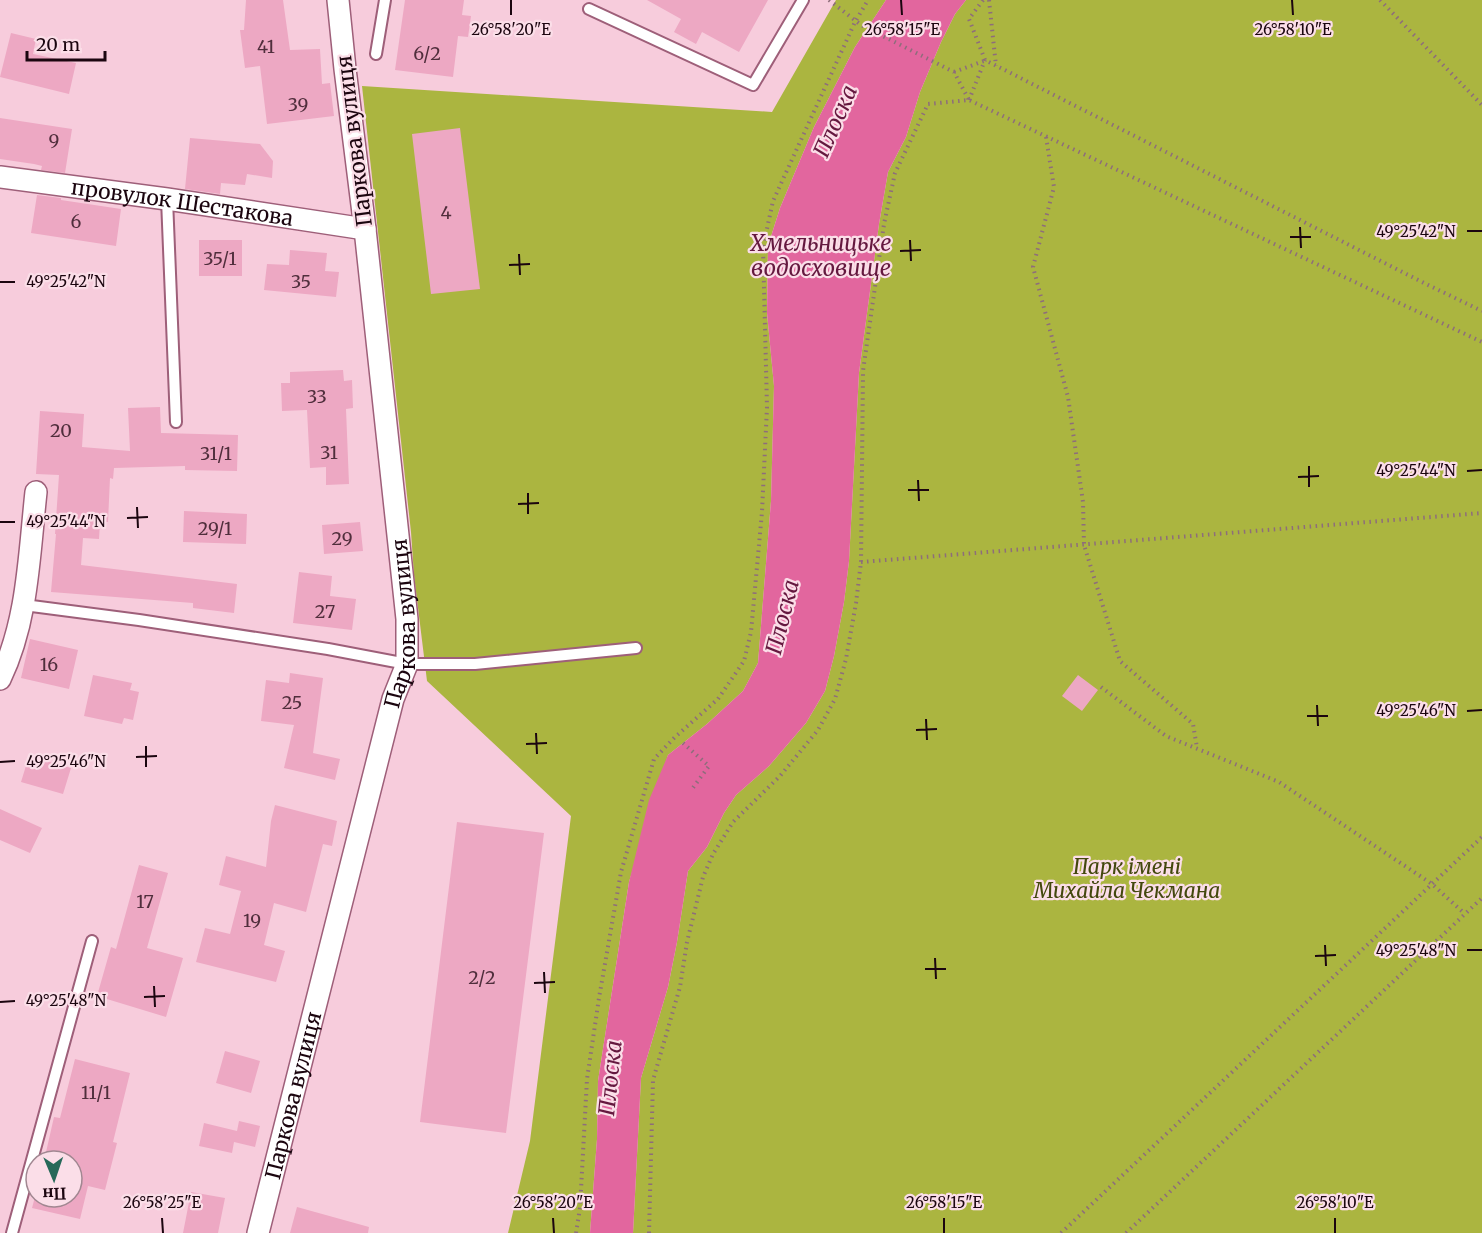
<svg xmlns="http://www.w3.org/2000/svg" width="1482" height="1233" viewBox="0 0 1482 1233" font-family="Merriweather,serif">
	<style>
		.green { fill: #abb540 }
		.water { fill: #e2669e }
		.building { fill: #eda8c3 }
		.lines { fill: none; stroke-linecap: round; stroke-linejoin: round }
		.service-casing { stroke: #9e5f79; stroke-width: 14 }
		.minor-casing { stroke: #9e5f79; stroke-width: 24 }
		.path { stroke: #8e6d7b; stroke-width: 4; stroke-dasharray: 1.5 4.5; stroke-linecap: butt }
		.service { stroke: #fff; stroke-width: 10 }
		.minor { stroke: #fff; stroke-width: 21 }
		.ticks { fill: none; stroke: #1b050f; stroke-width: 2 }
		.labels { text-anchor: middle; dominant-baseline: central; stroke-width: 4.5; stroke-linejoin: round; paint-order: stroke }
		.number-label { font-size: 18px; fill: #502e3c }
		.street-label { font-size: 21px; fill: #1b050f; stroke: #fbdee8 }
		.park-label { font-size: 21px; font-style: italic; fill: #43480d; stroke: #fbdee8 }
		.water-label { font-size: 22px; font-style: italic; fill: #65183f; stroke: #fbdee8 }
		.ticks-label { font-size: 15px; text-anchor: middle; fill: #1b050f; stroke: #fbdee8; stroke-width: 4.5; stroke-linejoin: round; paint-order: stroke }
	</style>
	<rect width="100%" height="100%" fill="#f7ccdc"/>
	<path class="green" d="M836,0H886L855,47L814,127L780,208L768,246L767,313L774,386L771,501L758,663L743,691L707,724L668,755L629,882L598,1081L597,1139L590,1233H508L530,1141L571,816L427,681L414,575L411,532L362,86L772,112Z
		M966,0H1482V1233H633L641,1078L668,987L677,942L688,871L707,847L724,813L736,795L769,766L806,723L825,691L834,656L844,602L849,561L859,373L879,224L888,172L906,137L920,92L941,42L955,14Z"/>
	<path class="water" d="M886,0H966L955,14L941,42L920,92L906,137L888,172L879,224L859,373L849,561L844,602L834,656L825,691L806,723L769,766L736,795L724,813L707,847L688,871L677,942L668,987L641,1078L633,1233H590L597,1139L598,1081L629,882L649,800L668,755L707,724L743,691L758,663L771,501L774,386L767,313L768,246L780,208L814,127L855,47Z"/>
	<path class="building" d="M246,0H283L290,50L320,49L322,84L330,83L334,116L267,124L260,66L245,68L240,30H244Z
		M405,0H464L462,15L471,16L468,37L458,36L453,77L395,70Z
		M647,0H768L739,52L702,32L696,44L674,32L681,19Z
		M11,33L36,39L33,54L76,63L69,94L0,77Z
		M0,118L72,129L65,173L41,170L42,166L34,164L0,159Z
		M460,128L480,289L431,294L412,134Z
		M190,138L260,144L273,161L272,178L247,174L245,185L221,183L220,194L185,189Z
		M37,195L61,198V200L121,209L116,246L31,233Z
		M199,240H242V276H199Z
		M290,250L327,253L325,271L339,272L336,297L264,290L267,264L289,265Z
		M343,370L344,381L352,380L353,408L346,409L349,484L326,485V467L310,468L307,410L282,411L281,383H290V372Z
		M160,407L161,433L238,435L237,471L185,470V466L114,468L113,479L110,478L108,522H100L99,539L83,538L81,565L237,584L234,613L193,608V603L51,592L56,534H55L59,475L36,474L40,411L84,414L82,447L130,451L128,408Z
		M184,511L247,514L246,544L183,542Z
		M360,522L363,551L324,554L322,525Z
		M299,572L332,576L330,596L356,599L352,630L293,623Z
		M30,639L78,650L69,689L21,678Z
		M290,673L323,678L313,753L340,759L335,780L284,768L294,725L261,721L266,680L289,683Z
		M93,675L132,683L130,690L139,692L133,720L124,718L122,724L84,716Z
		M1078,675L1098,690L1082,711L1062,696Z
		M29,756L71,768L63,794L21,782Z
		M275,805L337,821L332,846L323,844L306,912L274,903L264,945L285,951L276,982L196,962L205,928L230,934L241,891L219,885L226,856L266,867L271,821Z
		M0,809L42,828L30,853L0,840Z
		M457,822L544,833L506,1133L420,1122Z
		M139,865L168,873L147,948L183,958L166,1017L97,996L111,947L116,949Z
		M225,1051L260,1061L251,1093L216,1083Z
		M75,1059L130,1073L113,1142L117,1143L105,1190L88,1186L80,1219L32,1208L36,1193V1197H72V1161H44L54,1117L60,1118Z
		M239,1121L260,1126L255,1147L234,1142L232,1153L199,1146L204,1123L237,1131Z
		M191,1192L225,1198L218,1233H183Z
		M297,1207L369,1227L368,1233H290Z"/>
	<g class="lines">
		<g class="service-casing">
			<path id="service" d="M589,9L753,85L803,0
				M376,54L385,0
				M167,199L176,422
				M24,605L139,620L328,649L407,664H475L636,648
				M12,1233L92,941"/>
		</g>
		<g class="minor-casing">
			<g id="minor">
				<path id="s1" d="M0,177L167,199L365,229"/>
				<path d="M0,679C28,621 29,556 36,492"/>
				<path id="s2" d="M258,1233L393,699L407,664V619L365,229L345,69L338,0"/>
			</g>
		</g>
		<path class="path" d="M829,0L861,25L954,72L969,100
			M983,0L969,19L985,60L1424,283L1482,311
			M989,0L996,66
			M1380,0L1482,105
			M954,72L984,61
			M969,100L985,60
			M1046,137L1054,187L1033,267L1068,397L1083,502L1084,545L1120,661L1193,724L1197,748
			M861,562L1482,513
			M1101,687L1166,736L1279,782L1432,884L1465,914
			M683,743L709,766L692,789
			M576,1233L580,1208L587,1079L599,998L621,872L654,759L675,737L718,699L744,661L751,632L762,512L767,407L763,247L773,201L855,22L868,0
			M649,1233L653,1080L680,987L687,942L703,877L713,854L733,822L780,776L818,730L835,699L846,659L856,603L861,562L863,371L884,224L895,173L928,104L969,100L1482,342
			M1061,1233L1482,837
			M1126,1233L1482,898"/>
		<use href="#service" class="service"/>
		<use href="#minor" class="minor"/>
	</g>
	<path class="ticks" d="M511,0V15M901,0L902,15M1292,0L1293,15M1300,227L1301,248M1467,231H1482M1290,237H1311M910,240L911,261M900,251L921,250M519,254L520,275M509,265L530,264M0,282H15M1309,466V487M1467,471L1482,470M1298,477L1319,476M918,480L919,501M908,490H929M528,493V514M518,504L539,503M137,507L138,528M127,518L148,517M0,522H15M1317,705L1318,726M1467,711L1482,710M1307,716H1328M926,719L927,740M916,730L937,729M536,733L537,754M526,744L547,743M146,746V767M136,757L157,756M0,762L15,761M1325,945L1326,966M1467,950H1482M1315,956L1336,955M935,958L936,979M925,969H946M544,972L545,993M534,983L555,982M154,986L155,1007M144,997L165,996M0,1002L15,1001M162,1218L163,1233M553,1218L554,1233M944,1218V1233M1335,1218V1233"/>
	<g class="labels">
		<g class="number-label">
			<text x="266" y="46">41</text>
			<text x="427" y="53">6/2</text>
			<text x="298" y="104">39</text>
			<text x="54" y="140">9</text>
			<text x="446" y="212">4</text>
			<text x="76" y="221">6</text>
			<text x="220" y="258">35/1</text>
			<text x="301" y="281">35</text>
			<text x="317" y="396">33</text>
			<text x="61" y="430">20</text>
			<text x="329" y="452">31</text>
			<text x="216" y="453">31/1</text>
			<text x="215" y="528">29/1</text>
			<text x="342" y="538">29</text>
			<text x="325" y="611">27</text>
			<text x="49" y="664">16</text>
			<text x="292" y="702">25</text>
			<text x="145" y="901">17</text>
			<text x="252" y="920">19</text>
			<text x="482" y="977">2/2</text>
			<text x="96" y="1092">11/1</text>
		</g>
		<g class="street-label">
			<text transform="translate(354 141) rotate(-97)">Паркова вулиця</text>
			<text stroke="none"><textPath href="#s1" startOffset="184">провулок Шестакова</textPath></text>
			<text stroke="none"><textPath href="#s2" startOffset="628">Паркова вулиця</textPath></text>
			<text stroke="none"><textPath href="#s2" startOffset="142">Паркова вулиця</textPath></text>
		</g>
		<g class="park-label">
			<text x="1127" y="866">Парк імені<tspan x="1127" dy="24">Михайла Чекмана</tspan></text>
		</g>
		<g class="water-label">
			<text transform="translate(835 121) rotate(-66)">Плоска</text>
			<text x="821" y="243">Хмельницьке<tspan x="821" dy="25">водосховище</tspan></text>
			<text transform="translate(782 617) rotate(-76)">Плоска</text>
			<text transform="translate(610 1078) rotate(-84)">Плоска</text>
		</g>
	</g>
	<g class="ticks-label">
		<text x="511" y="35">26°58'20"E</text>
		<text x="902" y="35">26°58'15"E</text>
		<text x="1293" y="35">26°58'10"E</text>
		<text x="1416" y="237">49°25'42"N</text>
		<text x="66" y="287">49°25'42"N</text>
		<text x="1416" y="476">49°25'44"N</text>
		<text x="66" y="527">49°25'44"N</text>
		<text x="1416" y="716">49°25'46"N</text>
		<text x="66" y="767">49°25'46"N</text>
		<text x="1416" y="956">49°25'48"N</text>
		<text x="66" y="1006">49°25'48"N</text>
		<text x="162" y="1208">26°58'25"E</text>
		<text x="553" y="1208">26°58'20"E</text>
		<text x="944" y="1208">26°58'15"E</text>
		<text x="1335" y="1208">26°58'10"E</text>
	</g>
	<g transform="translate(54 1179) rotate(178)"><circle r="28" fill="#fbdee8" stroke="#a18791" stroke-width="1.5"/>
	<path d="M0-4.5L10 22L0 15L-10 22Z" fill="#276959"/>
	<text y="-9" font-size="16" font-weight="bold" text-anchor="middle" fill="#1b050f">Пн</text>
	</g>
	<path d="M27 51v9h78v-9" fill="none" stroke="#1b050f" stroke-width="3"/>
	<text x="36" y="51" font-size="18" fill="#1b050f" stroke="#fbdee8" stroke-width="4.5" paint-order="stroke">20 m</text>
</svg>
